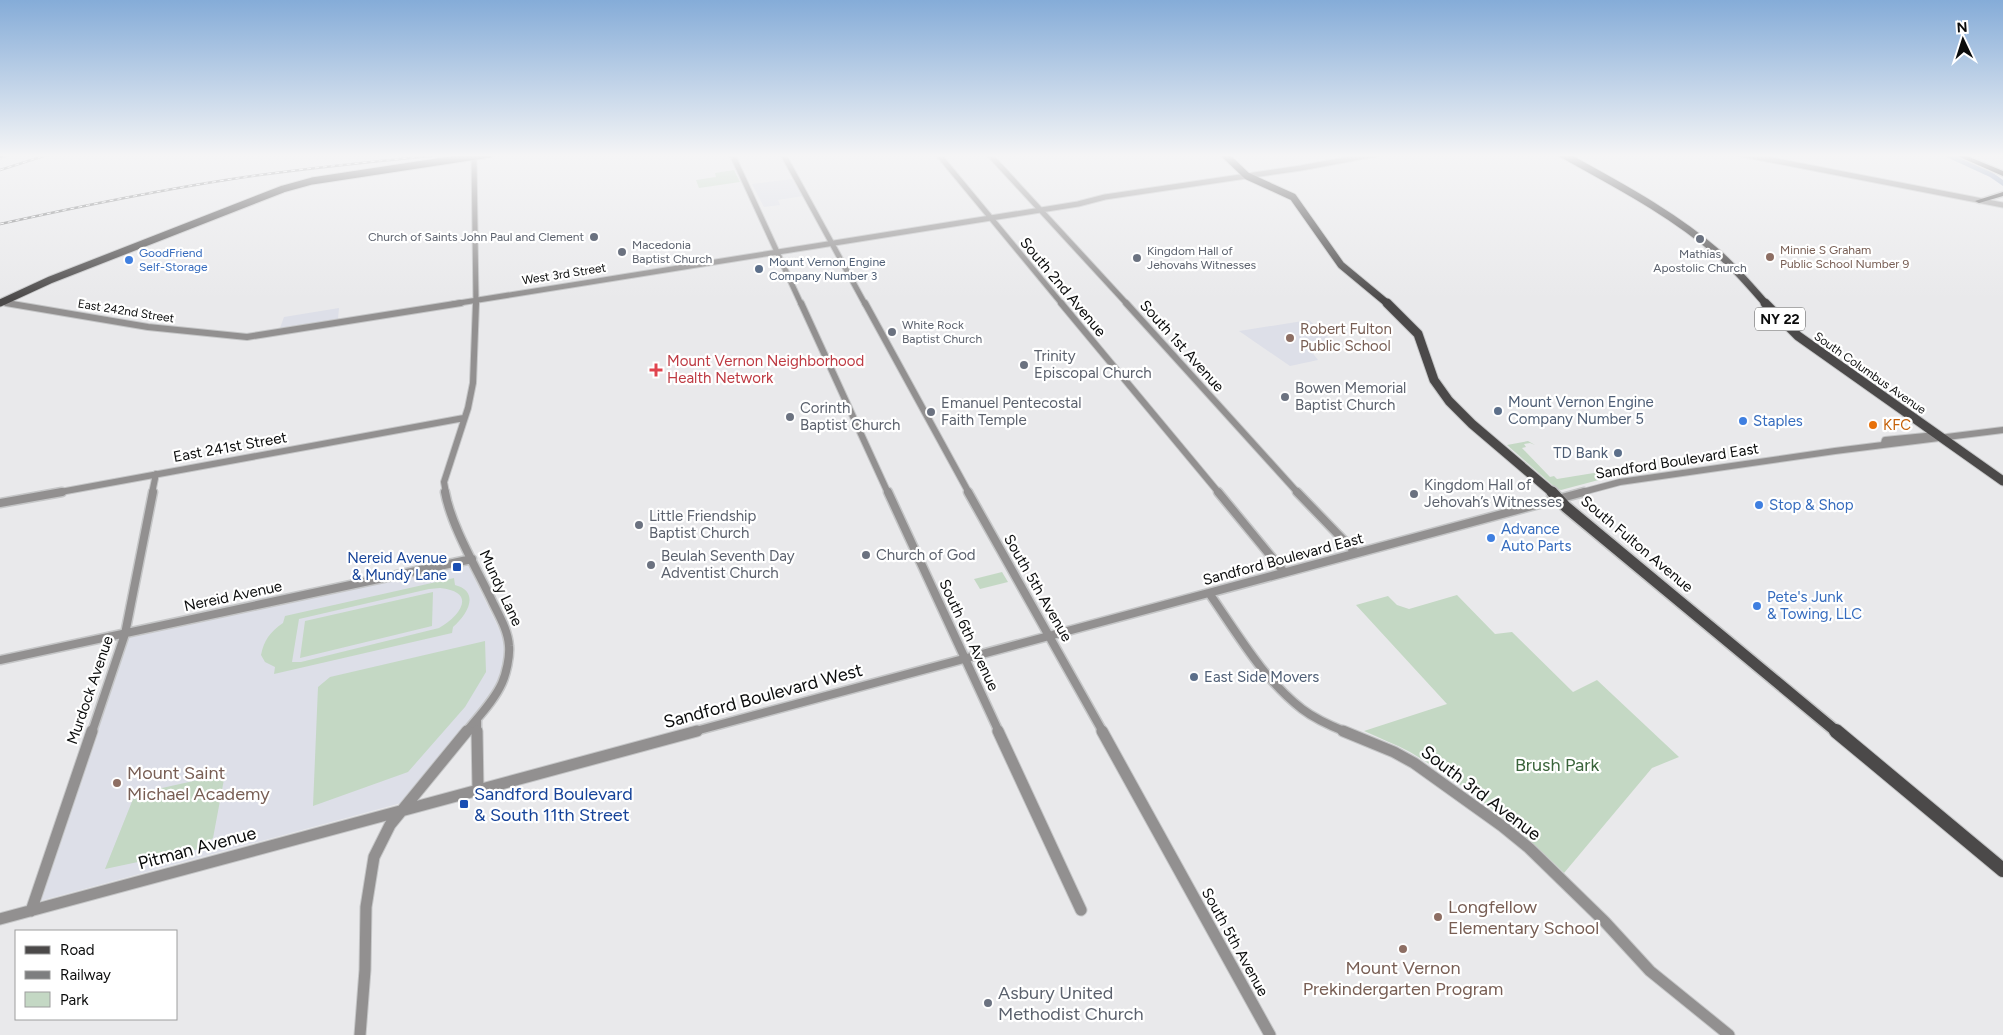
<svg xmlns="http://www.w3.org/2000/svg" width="2003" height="1035" viewBox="0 0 2003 1035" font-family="Figtree,sans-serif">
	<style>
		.built { fill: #dddfe8 }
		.green { fill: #c4d8c4; fill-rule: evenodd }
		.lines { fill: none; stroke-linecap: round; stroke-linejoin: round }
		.river { fill: #90a1c1; fill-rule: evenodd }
		.minor-far3-casing { stroke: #c5c6c7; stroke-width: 7 }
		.minor-far2-casing { stroke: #c5c6c7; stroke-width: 8 }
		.minor-far1-casing { stroke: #c5c6c7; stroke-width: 11 }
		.minor-casing { stroke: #c5c6c7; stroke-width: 13 }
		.major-far3-casing { stroke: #c5c6c7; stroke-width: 9 }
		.major-far2-casing { stroke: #c5c6c7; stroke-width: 11 }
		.major-far1-casing { stroke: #c5c6c7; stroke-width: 14 }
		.major-casing { stroke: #c5c6c7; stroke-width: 16 }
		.highway-casing { stroke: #c5c6c7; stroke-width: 3 }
		.minor-far3 { stroke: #929090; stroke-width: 5 }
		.minor-far2 { stroke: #929090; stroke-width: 6 }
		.minor-far1 { stroke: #929090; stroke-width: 8 }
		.minor { stroke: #929090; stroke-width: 11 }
		.major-far3 { stroke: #4b4949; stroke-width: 7 }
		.major-far2 { stroke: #4b4949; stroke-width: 9 }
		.major-far1 { stroke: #4b4949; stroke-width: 11 }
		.major { stroke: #4b4949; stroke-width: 14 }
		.highway { fill: #333131; fill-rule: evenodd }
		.rail-casing { stroke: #7d7e7f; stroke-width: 2.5 }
		.rail { stroke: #fff; stroke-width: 1; stroke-dasharray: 4; stroke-linecap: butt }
		.worship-dot { fill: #6b7280; stroke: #fff; stroke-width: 2 }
		.education-dot { fill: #8d6e63; stroke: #fff; stroke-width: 2 }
		.shop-dot { fill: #3f7fe0; stroke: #fff; stroke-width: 2 }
		.service-dot { fill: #5c6f8a; stroke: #fff; stroke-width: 2 }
		.health-dot { fill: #e0444e; stroke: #fff; stroke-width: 2 }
		.food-dot { fill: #e8710a; stroke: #fff; stroke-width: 2 }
		.transit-dot { fill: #1a4fb4; stroke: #fff; stroke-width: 2 }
		.labels { text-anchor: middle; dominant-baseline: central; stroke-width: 4.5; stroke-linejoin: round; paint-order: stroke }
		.far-worship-label { font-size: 12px; fill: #5b616d; stroke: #fff; text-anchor: start }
		.far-education-label { font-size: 12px; fill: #785e54; stroke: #fff; text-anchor: start }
		.far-shop-label { font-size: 12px; fill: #366cbe; stroke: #fff; text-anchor: start }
		.far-service-label { font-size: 12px; fill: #4e5e75; stroke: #fff; text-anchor: start }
		.far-street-label { font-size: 12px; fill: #0b0c0c; stroke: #fff }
		.shield { fill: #fff; stroke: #545555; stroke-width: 1 }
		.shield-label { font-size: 14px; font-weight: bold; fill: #0b0c0c }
		.street-label { font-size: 15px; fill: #0b0c0c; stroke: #fff }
		.education-label { font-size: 15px; fill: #785e54; stroke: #fff; text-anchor: start }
		.worship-label { font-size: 15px; fill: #5b616d; stroke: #fff; text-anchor: start }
		.health-label { font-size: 15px; fill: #be3a42; stroke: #fff; text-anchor: start }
		.service-label { font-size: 15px; fill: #4e5e75; stroke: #fff; text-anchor: start }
		.shop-label { font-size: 15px; fill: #366cbe; stroke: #fff; text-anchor: start }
		.food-label { font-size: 15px; fill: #c56008; stroke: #fff; text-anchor: start }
		.transit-label { font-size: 15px; fill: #164399; stroke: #fff; text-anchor: end }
		.near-street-label { font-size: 18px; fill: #0b0c0c; stroke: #fff }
		.near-park-label { font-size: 18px; fill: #39633a; stroke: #fff }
		.near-education-label { font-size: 18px; fill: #785e54; stroke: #fff; text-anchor: start }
		.near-transit-label { font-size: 18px; fill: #164399; stroke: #fff; text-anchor: start }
		.near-worship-label { font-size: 18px; fill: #5b616d; stroke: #fff; text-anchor: start }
	</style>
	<rect width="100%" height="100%" fill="#e9e9eb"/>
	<path class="built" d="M792,179L803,196L778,200L780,205L764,207L752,184Z
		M339,308L338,319L280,328L284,317Z
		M1309,320L1337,345L1311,351L1318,360L1290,366L1239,331Z
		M467,563L505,641L506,662L500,680L483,708L401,803L40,901L128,637Z"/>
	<path class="green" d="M734,170L740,182L699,188L696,180L716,177L715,173Z
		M1528,441L1535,445L1530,443L1524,444L1526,447L1522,448L1550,477L1554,476L1557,479L1600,472L1606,478L1561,490L1557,489L1507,445Z
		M1002,572L1008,582L980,589L974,579Z
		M454,578L455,585C481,592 467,615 453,627L452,633L274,674L275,667L265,662L261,655C264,640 270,632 283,623L285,616ZM440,588C478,592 460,616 439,628L301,662H292L299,619L429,589Z
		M433,592L432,626L300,658L305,621Z
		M1457,595L1495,634L1512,632L1573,692L1597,680L1679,757L1652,768L1564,873C1518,828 1466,785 1410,752C1395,744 1379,738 1364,731L1447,704L1356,605L1388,596L1397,605L1409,609Z
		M485,641L486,672L465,707L408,772L313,806L318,687L330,677Z
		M225,774L213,838L199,849L105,869L135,794Z"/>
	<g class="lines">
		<path class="river" d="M1940,154C1957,154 1990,169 2003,180V186L1990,177Z"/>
		<g class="minor-far3-casing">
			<path id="minor-far3" d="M732,154L801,304
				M783,154L865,304
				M938,154L1062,304
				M989,154L1127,304
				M1741,154L2003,205
				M474,156L476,304
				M2,302L14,304
				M453,304L1078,204L1105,197L1301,168L1376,154"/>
		</g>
		<g class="minor-far2-casing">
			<path id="minor-far2" d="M6,303L148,327L247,337L461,303
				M801,303L888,493
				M865,303L969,493
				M1061,303L1219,493
				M1126,303L1298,493
				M1884,443L1885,440L1936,435
				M55,493L464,418
				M152,493L156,474
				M446,493L444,482L468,408L473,383L476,303
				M1579,493L1620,482L1835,451L2003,430"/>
		</g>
		<g class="minor-far1-casing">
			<path id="minor-far1" d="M445,492C451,526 478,571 493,603C500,617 508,631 509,646C510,657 506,674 502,683C494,701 478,717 466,732
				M888,492L999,732
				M968,492L1103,732
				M1218,492L1284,572
				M1297,492L1356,553
				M0,503L62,492
				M1209,593C1237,633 1263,679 1302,709C1315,719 1331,726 1346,732
				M0,660L472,559
				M477,720V732
				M92,732L125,634L153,492
				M692,732L1584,492"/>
		</g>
		<g class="minor-casing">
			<path id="minor" d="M477,731L478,790
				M998,731L1081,910
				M1102,731L1270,1035
				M1343,731L1394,752L1414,763L1502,826L1529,848L1605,922L1650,971L1729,1035
				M31,911L92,731
				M0,919L697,731
				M360,1035L365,970L366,907L374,857L390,825L467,731"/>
		</g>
		<g class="major-far3-casing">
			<path id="major-far3" d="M1224,154L1247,176L1293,197L1341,265L1388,304
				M1562,154C1616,184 1672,213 1719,254C1736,269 1751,287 1766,304
				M0,303L50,280L283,189L312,181L489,154"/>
		</g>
		<g class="major-far2-casing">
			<path id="major-far2" d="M1387,303L1418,334L1434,380L1449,401L1472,424L1553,493
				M1765,303L1798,336L2003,481"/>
		</g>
		<g class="major-far1-casing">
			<path id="major-far1" d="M1552,492L1566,507L1837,732"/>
		</g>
		<g class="major-casing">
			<path id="major" d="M1836,731L2003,870"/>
		</g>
		<g class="highway-casing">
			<path id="highway" d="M0,154H10L0,158Z
				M1953,154H1962L2003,171V176Z
				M2003,192V196L1979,203L1975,201Z"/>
		</g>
		<use href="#minor-far3" class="minor-far3"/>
		<use href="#minor-far2" class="minor-far2"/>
		<use href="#minor-far1" class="minor-far1"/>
		<use href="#minor" class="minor"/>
		<use href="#major-far3" class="major-far3"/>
		<use href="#major-far2" class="major-far2"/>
		<use href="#major-far1" class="major-far1"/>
		<use href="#major" class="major"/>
		<use href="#highway" class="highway"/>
		<g class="rail-casing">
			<path id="rail" d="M0,170L50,154
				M0,224C77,207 154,191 232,179C304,168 378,161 451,154"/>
		</g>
		<use href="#rail" class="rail"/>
	</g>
	<linearGradient id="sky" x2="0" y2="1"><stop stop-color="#85acd8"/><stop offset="0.52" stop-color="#f5f5f6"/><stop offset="1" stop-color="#f5f5f6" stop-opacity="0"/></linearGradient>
	<rect width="2003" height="299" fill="url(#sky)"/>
	<g class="worship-dot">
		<circle cx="594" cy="237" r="5"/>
		<circle cx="1700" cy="239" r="5"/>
		<circle cx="622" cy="252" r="5"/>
		<circle cx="1137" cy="258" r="5"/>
		<circle cx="892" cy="332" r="5"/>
		<circle cx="1024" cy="365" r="5"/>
		<circle cx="1285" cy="397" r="5"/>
		<circle cx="931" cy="412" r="5"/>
		<circle cx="790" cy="417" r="5"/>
		<circle cx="1414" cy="494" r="5"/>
		<circle cx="639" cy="525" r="5"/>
		<circle cx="866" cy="555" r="5"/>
		<circle cx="651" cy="565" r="5"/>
		<circle cx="988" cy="1003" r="5"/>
	</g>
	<g class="education-dot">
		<circle cx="1770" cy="257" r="5"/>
		<circle cx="1290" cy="338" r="5"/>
		<circle cx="117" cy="783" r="5"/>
		<circle cx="1438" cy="917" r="5"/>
		<circle cx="1403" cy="949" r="5"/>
	</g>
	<g class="shop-dot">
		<circle cx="129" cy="260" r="5"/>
		<circle cx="1743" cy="421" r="5"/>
		<circle cx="1759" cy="505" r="5"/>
		<circle cx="1491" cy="538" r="5"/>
		<circle cx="1757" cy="606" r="5"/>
	</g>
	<g class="service-dot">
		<circle cx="759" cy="269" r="5"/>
		<circle cx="1498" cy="411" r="5"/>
		<circle cx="1618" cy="453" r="5"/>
		<circle cx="1194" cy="677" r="5"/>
	</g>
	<path class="health-dot" d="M653.5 362.5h5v5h5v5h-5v5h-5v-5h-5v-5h5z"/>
	<circle class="food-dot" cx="1873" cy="425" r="5"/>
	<g class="transit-dot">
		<rect x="452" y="562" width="10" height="10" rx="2.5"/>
		<rect x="459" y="799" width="10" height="10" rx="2.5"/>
	</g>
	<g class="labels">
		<g class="far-worship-label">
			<text x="584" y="237" text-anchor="end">Church of Saints John Paul and Clement</text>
			<text x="632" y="245">Macedonia<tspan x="632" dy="14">Baptist Church</tspan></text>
			<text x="1147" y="251">Kingdom Hall of<tspan x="1147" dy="14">Jehovahs Witnesses</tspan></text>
			<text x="1700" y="254" text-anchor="middle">Mathias<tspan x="1700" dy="14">Apostolic Church</tspan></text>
			<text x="902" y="325">White Rock<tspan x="902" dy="14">Baptist Church</tspan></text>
		</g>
		<g class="far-education-label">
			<text x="1780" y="250">Minnie S Graham<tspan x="1780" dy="14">Public School Number 9</tspan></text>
		</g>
		<g class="far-shop-label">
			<text x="139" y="253">GoodFriend<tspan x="139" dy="14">Self-Storage</tspan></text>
		</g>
		<g class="far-service-label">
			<text x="769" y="262">Mount Vernon Engine<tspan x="769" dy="14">Company Number 3</tspan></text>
		</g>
		<g class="far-street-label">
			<text transform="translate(564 274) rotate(-9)">West 3rd Street</text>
			<text transform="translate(126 311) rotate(9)">East 242nd Street</text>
			<text transform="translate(1870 373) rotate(35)">South Columbus Avenue</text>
		</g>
		<rect class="shield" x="1755" y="307.5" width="50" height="23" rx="4"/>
		<g class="shield-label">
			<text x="1780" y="319">NY 22</text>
		</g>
		<g class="street-label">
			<text transform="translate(1063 287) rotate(50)">South 2nd Avenue</text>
			<text transform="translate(1182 346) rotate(48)">South 1st Avenue</text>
			<text transform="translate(230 447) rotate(-10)">East 241st Street</text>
			<text transform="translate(1677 461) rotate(-9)">Sandford Boulevard East</text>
			<text transform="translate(1637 544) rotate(40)">South Fulton Avenue</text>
			<text transform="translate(1283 559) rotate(-15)">Sandford Boulevard East</text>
			<text transform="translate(501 588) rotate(65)">Mundy Lane</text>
			<text transform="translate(1038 588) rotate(60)">South 5th Avenue</text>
			<text transform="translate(233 596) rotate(-12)">Nereid Avenue</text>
			<text transform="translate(969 635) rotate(65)">South 6th Avenue</text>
			<text transform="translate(90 690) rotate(-71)">Murdock Avenue</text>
			<text transform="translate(1235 942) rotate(61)">South 5th Avenue</text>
		</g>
		<g class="education-label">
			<text x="1300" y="329">Robert Fulton<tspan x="1300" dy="17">Public School</tspan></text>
		</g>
		<g class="worship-label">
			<text x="1034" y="356">Trinity<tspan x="1034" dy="17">Episcopal Church</tspan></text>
			<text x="1295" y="388">Bowen Memorial<tspan x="1295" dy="17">Baptist Church</tspan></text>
			<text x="941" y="403">Emanuel Pentecostal<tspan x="941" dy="17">Faith Temple</tspan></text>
			<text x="800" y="408">Corinth<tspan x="800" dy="17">Baptist Church</tspan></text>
			<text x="1424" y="485">Kingdom Hall of<tspan x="1424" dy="17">Jehovah’s Witnesses</tspan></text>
			<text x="649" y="516">Little Friendship<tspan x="649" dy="17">Baptist Church</tspan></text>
			<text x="876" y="555">Church of God</text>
			<text x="661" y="556">Beulah Seventh Day<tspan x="661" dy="17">Adventist Church</tspan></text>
		</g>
		<g class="health-label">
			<text x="667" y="361">Mount Vernon Neighborhood<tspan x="667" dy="17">Health Network</tspan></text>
		</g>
		<g class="service-label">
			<text x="1508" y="402">Mount Vernon Engine<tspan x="1508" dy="17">Company Number 5</tspan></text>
			<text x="1608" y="453" text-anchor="end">TD Bank</text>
			<text x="1204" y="677">East Side Movers</text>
		</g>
		<g class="shop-label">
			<text x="1753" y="421">Staples</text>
			<text x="1769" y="505">Stop &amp; Shop</text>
			<text x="1501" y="529">Advance<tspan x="1501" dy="17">Auto Parts</tspan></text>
			<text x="1767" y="597">Pete's Junk<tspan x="1767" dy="17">&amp; Towing, LLC</tspan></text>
		</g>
		<g class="food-label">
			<text x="1883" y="425">KFC</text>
		</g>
		<g class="transit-label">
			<text x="447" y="558">Nereid Avenue<tspan x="447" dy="17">&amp; Mundy Lane</tspan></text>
		</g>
		<g class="near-street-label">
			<text transform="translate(763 696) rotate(-15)">Sandford Boulevard West</text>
			<text transform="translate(1481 793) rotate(37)">South 3rd Avenue</text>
			<text transform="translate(197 848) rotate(-15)">Pitman Avenue</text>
		</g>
		<g class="near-park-label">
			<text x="1557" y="765">Brush Park</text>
		</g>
		<g class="near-education-label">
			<text x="127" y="773">Mount Saint<tspan x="127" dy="21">Michael Academy</tspan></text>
			<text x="1448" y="907">Longfellow<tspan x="1448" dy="21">Elementary School</tspan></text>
			<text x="1403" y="968" text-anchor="middle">Mount Vernon<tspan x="1403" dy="21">Prekindergarten Program</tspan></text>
		</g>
		<g class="near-transit-label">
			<text x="474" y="794">Sandford Boulevard<tspan x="474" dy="21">&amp; South 11th Street</tspan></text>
		</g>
		<g class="near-worship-label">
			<text x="998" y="993">Asbury United<tspan x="998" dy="21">Methodist Church</tspan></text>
		</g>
	</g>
	<rect x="15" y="930" width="162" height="90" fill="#ffffff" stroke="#9d9e9e"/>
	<rect x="25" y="946" width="25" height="8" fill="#4b4949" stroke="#9d9e9e"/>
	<text x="60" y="955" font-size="15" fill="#0b0c0c">Road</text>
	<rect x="25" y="971" width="25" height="8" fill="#7d7e7f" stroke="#9d9e9e"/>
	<text x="60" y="980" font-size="15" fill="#0b0c0c">Railway</text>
	<rect x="25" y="992" width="25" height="15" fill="#c4d8c4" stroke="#9d9e9e"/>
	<text x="60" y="1005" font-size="15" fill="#0b0c0c">Park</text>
	<g transform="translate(1963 40) rotate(356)" stroke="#ffffff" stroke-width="4" paint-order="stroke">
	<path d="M0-4L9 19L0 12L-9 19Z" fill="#0b0c0c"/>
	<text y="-8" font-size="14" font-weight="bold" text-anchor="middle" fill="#0b0c0c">N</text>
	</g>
</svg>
